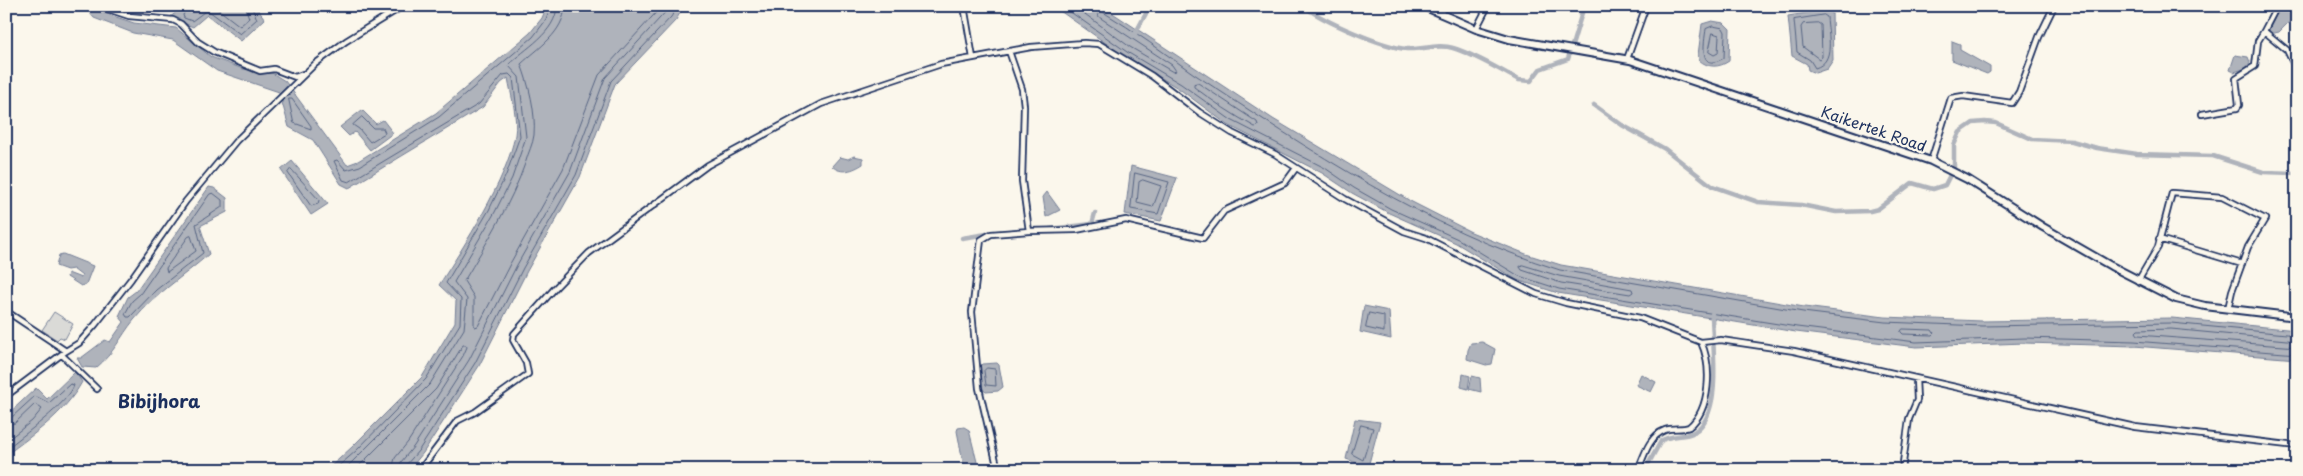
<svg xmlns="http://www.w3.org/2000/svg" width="2303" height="476" viewBox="0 0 2303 476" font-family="'Playpen Sans',sans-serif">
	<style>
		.green { fill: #dadad7; stroke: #7a849a }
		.water { fill: #afb3bb; stroke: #747e96 }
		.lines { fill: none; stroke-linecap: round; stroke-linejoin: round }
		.shore { stroke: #566483; stroke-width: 1 }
		.canal { stroke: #afb3bb; stroke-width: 4.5 }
		.minor-casing { stroke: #1b2f5e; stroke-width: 8 }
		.secondary-casing { stroke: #1b2f5e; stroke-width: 10 }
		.minor { stroke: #fbf7ec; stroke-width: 4.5 }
		.secondary { stroke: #fbf7ec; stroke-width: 6 }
		.labels { text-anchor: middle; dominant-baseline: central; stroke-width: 4.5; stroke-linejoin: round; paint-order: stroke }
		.street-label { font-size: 15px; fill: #1b2f5e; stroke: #fbf7ec }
		.quarter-label { font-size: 18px; font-weight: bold; fill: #1b2f5e; stroke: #fbf7ec }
	</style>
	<rect width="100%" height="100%" fill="#fbf7ec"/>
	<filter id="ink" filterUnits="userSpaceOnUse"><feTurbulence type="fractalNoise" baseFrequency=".02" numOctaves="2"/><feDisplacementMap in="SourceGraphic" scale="10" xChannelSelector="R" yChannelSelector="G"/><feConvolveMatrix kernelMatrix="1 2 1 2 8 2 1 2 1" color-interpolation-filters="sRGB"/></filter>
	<g filter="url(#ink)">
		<path class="green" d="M54,312L73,324L65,339L60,337L57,340L42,330Z"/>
		<path class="water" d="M84,6H95L98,11L134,23L176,28L211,57L243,69L272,73L285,81L347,165L358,161L436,113L530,33L542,18L547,6H684L676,20L615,84L580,177L527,271L479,366L423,453L409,470H327L352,447L422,377L455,322L456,301L439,285C464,246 507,180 515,135C518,118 511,95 508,78L501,83L483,107L349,188L341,184L313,140L289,127L279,92L217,71L173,40L133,33L94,18Z
			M185,6H255L265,19L241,41L207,15L193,27L170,17Z
			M374,6H400L381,18Z
			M1053,6H1102L1273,119L1412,202L1471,232L1526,254L1561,265L1804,307L1885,317L1982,321L2172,318L2297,330V359L2134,346L2025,343L1916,347L1796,332L1558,293L1517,280L1456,243L1389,213L1352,193L1322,173L1228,125L1178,88L1124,56Z
			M2281,6H2290V21L2279,32L2270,34L2269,29Z
			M1825,10L1832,13L1833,60L1827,69L1815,73L1808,70L1807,64L1792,56L1788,16Z
			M1712,21L1724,23L1730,29L1729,61C1719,68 1708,68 1699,60L1698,55L1702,24Z
			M1952,41L1960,44V50L1990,67V72L1987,74L1952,60Z
			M2235,55L2248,57L2250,62L2247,68L2234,72L2230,70Z
			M362,110L376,124L383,120L393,133L370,150L355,132L349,136L340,127Z
			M854,156L863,158V164C854,170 841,175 832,166L840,157L848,159Z
			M292,161L328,204L311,215L281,170Z
			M1131,166L1177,178L1161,221L1125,214Z
			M209,187L214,188L227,198V212L200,226L209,254C184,276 155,294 134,320C120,337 115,352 96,368L82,367L77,358H81L105,340L110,342L124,322L119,316L128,297L136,291Z
			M1047,192L1060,210L1046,217L1043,197Z
			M63,254L93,266L86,284L81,286L67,277L68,273L81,278L82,276L73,269L67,270L56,266L59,255Z
			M1364,306L1389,311L1391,339L1360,332Z
			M1482,342L1495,349L1492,364L1486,365L1467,359L1468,350L1471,343Z
			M997,363L999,365L1003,387L998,391L986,392L982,389L979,367L982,364Z
			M75,372L82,382C65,413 34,434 6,455V416L36,388L47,399Z
			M1463,374L1470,376L1468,389L1461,387Z
			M1641,374L1656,382L1651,392L1636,385Z
			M1472,376L1480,378L1481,392L1469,389Z
			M1355,419L1380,422L1368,467L1346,459Z
			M964,427L969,430L978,466L973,470H967L963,462L957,431L958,428Z"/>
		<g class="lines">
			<path class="shore" d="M188,6L183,15L184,18L192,21L204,12L209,11L240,34L257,19L251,6
				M214,6L240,26L249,18L245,6
				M565,6C564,33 538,48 521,64C529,85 536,112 534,135C533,144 528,153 526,161C511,204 487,242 464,281L474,297V325L475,327L478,326L511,262L563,169L599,75L662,6
				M1062,6L1127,52L1181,84L1231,120L1325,168L1354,188L1391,209L1458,239L1519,276L1559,289L1797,327L1916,342L2025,338L2134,341L2297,354
				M1074,6L1130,47L1173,72L1176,71L1172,65L1099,17L1095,6
				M1101,6L1103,12C1135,31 1164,53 1194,74C1310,150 1427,229 1560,270L1803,312L1885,322L1982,326L2171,323L2297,335
				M1824,15L1827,17C1828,35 1836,62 1815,68L1810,60L1797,52L1794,20Z
				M1818,23L1821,25L1822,57L1819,59L1803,47L1801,27L1803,24Z
				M1713,26L1723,28L1725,32L1724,58C1698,73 1704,44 1706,29Z
				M1713,33L1719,35L1718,53L1714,55L1709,52Z
				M1198,83L1257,122L1258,126L1255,127C1233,115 1214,102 1194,87V84Z
				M289,99H292L311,126V129L294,123Z
				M362,117L373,128H383L385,133L370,142L359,129L353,125Z
				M291,169L319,200L318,204L311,206L288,173Z
				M1135,173L1169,182L1158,214L1131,209Z
				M1143,180L1161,186L1153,207L1137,203L1139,182Z
				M210,194L213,193L222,200V207L196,224L203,253L156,290L130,317H127L125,314L132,301L140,294Z
				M191,236L196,251L167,272L166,268L188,237Z
				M1523,265L1559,276L1632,289L1633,292L1630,294L1561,283L1522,270L1520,267Z
				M1369,313L1384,316V332L1366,328Z
				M1903,329L1932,330L1934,333L1932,335L1903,334L1901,332Z
				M2297,341L2171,329L2138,330L2136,332L2138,335L2297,347
				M987,368L995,369L996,386L986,385L984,371Z
				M6,419L12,417L35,396L49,403L70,384L74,385C70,402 21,437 6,449
				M6,425L15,423L35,404L42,409L32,421L6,441
				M1361,425L1373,428L1363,460L1352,454Z
				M334,470L356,451L426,379L460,324L461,299L446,283L489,210L506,175L520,136L513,78L509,74L503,75L479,104L349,182L343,180L334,161L337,160L346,170L360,166L439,117L533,37L546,20L551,6
				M344,470L430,384L464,329L467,299L454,282L495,212L512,178L526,137L519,77L508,65C525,48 556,33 557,6
				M355,470L436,389L463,345H466L467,347L463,356L408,442L395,458L392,470
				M399,470L401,462L414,446L469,360L517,265L570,172L605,78L671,6
				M406,470V465L419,450L475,363L523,268L576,175L611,81L671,17L678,6"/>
			<path class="canal" d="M1304,6C1322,21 1383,47 1407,49C1422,50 1438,43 1453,48C1476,55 1498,69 1519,80L1531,81L1540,69L1568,59L1584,6
				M1135,34L1150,6
				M1594,105L1622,125L1665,149L1712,186L1758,202L1801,205L1836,212L1870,211L1878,209L1912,183L1933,189L1945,185L1954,167V145L1960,132L1973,123L1985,122L1996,123L2032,139L2072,141L2097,148L2137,154L2213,156L2263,172L2297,173
				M1050,229L1092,224L1095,213
				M962,238L993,233
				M1645,470L1661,441C1671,434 1684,438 1694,432C1724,414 1712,345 1712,314"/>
			<g class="minor-casing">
				<path id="minor" d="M99,6L129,16L173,20L181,24L198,42L214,52L260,71L274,69L295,77L303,74
					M2277,6L2264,31L2287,50L2297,71
					M1440,14L1446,6
					M1476,29L1488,6
					M973,58L1031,47L1084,43L1099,44L1152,76L1199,112L1232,133L1275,154L1345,199L1404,231L1426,238L1536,294L1566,303L1640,318L1701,342C1712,366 1711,409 1689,427C1682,430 1673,427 1665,430C1649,436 1644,456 1638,470
					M1627,59L1646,6
					M2202,114L2237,108L2239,105L2236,78L2255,66L2258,41L2264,31
					M1931,161L1951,98L1963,96L2012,103L2019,92L2039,37L2054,6
					M1029,231L1076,230L1126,220L1203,238L1224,211L1285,183L1296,168
					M2159,239L2242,264
					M2138,281L2158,247L2172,193L2222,197L2265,219L2248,247L2232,291L2228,309
					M6,311L66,351L79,343L95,325L131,279L186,201L236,141L315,64L346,41L403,6
					M1701,342L1721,340L1794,351L2135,427L2297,446
					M62,355L97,389
					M6,396L66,351
					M420,470L457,421L475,412L528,374L526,363L513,340L514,334L556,287L589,253L708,165L821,104L941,64L973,58L964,6
					M998,470L979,388L972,312L981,240L991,234L1029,231L1022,181L1024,106L1022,89L1009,51
					M1902,470L1909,419L1917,400L1916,379"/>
			</g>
			<g class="secondary-casing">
				<path id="secondary" d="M1423,6L1476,29L1509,39L1630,60L1931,161L1967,179L2043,227L2111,266L2176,299L2205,306L2297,317"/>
			</g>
			<use href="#minor" class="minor"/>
			<use href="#secondary" class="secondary"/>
		</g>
	</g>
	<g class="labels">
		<g class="street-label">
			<text transform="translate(1874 128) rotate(19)">Kaikertek Road</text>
		</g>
		<g class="quarter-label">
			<text x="159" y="400">Bibijhora</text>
		</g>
	</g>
	<rect width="2303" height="476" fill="none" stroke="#fbf7ec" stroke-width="25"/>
	<rect x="12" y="12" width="2278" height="451" fill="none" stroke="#1b2f5e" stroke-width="2" filter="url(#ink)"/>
</svg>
